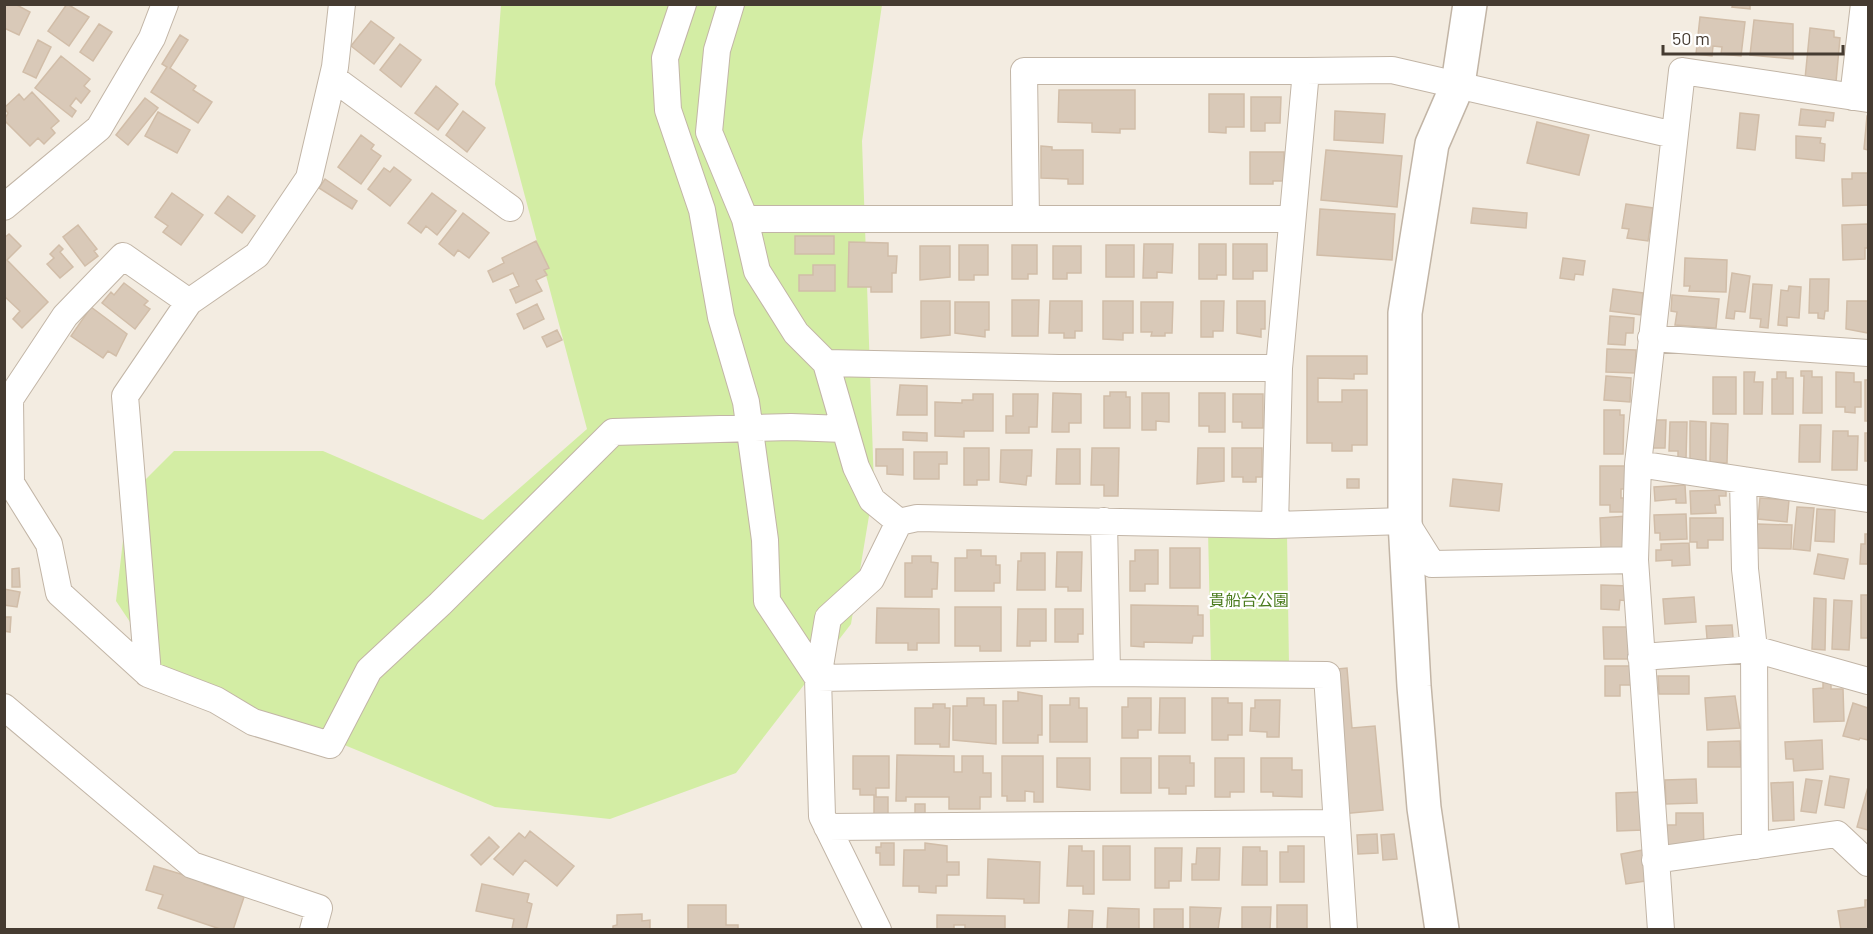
<svg xmlns="http://www.w3.org/2000/svg" width="1873" height="934" viewBox="0 0 1873 934" font-family="Barlow,'Noto Sans JP',sans-serif">
	<style>
		.green { fill: #d3eda4 }
		.building { fill: #d9c9b8; stroke: #d1bda8; stroke-width: 1.5 }
		.lines { fill: none; stroke-linecap: round; stroke-linejoin: round }
		.minor-casing { stroke: #c2b5a6; stroke-width: 28 }
		.tertiary-casing { stroke: #c2b5a6; stroke-width: 36 }
		.minor { stroke: #fff; stroke-width: 26 }
		.tertiary { stroke: #fff; stroke-width: 33 }
		.labels { text-anchor: middle; dominant-baseline: central; stroke-width: 4.5; stroke-linejoin: round; paint-order: stroke }
		.park-label { font-size: 16px; fill: #4b7c1f; stroke: #fff }
	</style>
	<rect width="100%" height="100%" fill="#f3ece1"/>
	<path class="green" d="M501,5H882L862,141L874,486L851,624L736,773L610,819L495,807L162,670L116,601L128,497L174,451H323L483,520L587,429L495,84Z
		M1208,531L1287,533L1289,665H1211Z"/>
	<path class="building" d="M4,4H15L30,12L19,35L4,28Z
		M67,4L89,17L69,46L48,31Z
		M1733,4H1750V9L1732,7Z
		M1700,17L1745,22L1741,56L1721,54L1722,47L1713,46L1712,56L1696,54Z
		M1754,20L1793,24V59L1750,55Z
		M371,21L394,38L374,64L351,46Z
		M99,24L112,32L93,61L80,52Z
		M1810,28L1834,31V37L1840,38L1836,82L1805,79Z
		M180,35L188,40L170,68L196,86L193,90L212,102L198,123L151,92L167,67L162,64Z
		M38,40L51,47L36,78L23,72Z
		M400,44L421,60L401,87L380,70Z
		M61,56L90,79L84,86L90,91L81,103L76,98L70,106L76,111L72,117L35,88Z
		M436,86L458,104L438,130L415,113Z
		M1059,90H1135V129H1120V133L1092,132V123L1058,122Z
		M32,92L59,121L51,128L55,133L44,144L38,138L30,146L4,120L8,113L4,108L19,94L24,100Z
		M1209,94H1244V127H1226V133L1209,132Z
		M1251,97H1281L1280,123H1265V131H1251Z
		M145,98L158,108L128,145L116,135Z
		M1801,109L1834,113L1833,121L1826,120L1825,127L1799,125Z
		M463,111L485,128L467,152L446,135Z
		M1335,111L1385,114L1383,143L1334,140Z
		M158,112L190,130L177,153L145,136Z
		M1740,113L1759,115L1755,150L1737,148Z
		M1867,116H1868V150L1864,149Z
		M1537,122L1589,135L1579,175L1527,163Z
		M361,135L374,145L371,149L381,156L361,184L338,167Z
		M1796,136L1821,138L1820,143L1825,144L1824,161L1796,158Z
		M1041,146L1052,147V150H1083V184H1068V179L1041,178Z
		M1326,150L1402,156L1397,207L1321,200Z
		M1250,152H1284V181H1273V184H1250Z
		M394,167L411,180L390,206L368,189L384,168L390,172Z
		M1852,173H1868V205L1843,206L1842,179H1852Z
		M325,179L357,201L352,209L319,188Z
		M172,193L203,215L181,245L163,232L168,226L155,217Z
		M432,193L456,211L437,235L426,226L421,233L408,223Z
		M228,196L255,216L242,233L215,213Z
		M1626,204L1653,208L1648,241L1627,238L1629,229L1622,228Z
		M1473,208L1527,213L1526,228L1471,223Z
		M1320,209L1395,214L1392,260L1317,255Z
		M463,213L489,233L469,258L458,250L454,256L439,244Z
		M1868,224V248H1865V259L1843,260L1842,225Z
		M78,225L97,249L94,251L98,256L85,266L63,237Z
		M9,234L21,246L7,260L48,302L22,328L13,319L20,311L4,296V238Z
		M795,236H834V254H795Z
		M536,241L549,268L544,270L547,275L536,280L542,291L516,303L510,290L519,286L513,273L493,282L488,271L504,263L502,258Z
		M849,242L888,243V256H897L896,273H892V292H871V287H848Z
		M1144,244H1173L1172,273L1157,272V278H1143Z
		M1199,244H1226V275H1217V279H1199Z
		M1233,244H1267V271H1253V279H1233Z
		M59,245L63,249L60,252L73,267L60,278L47,264L54,258L50,254Z
		M959,245H988V275H974V280H959Z
		M1012,245H1037V274H1028V279H1012Z
		M1106,245H1134V277H1106Z
		M920,246H950V277L920,280Z
		M1053,246H1081V273H1067V279H1053Z
		M1563,258L1585,261L1583,275L1575,274L1574,280L1560,278Z
		M1685,258L1727,260L1726,292L1689,291L1690,286H1684Z
		M813,265H835V291H799V275H813Z
		M1732,273L1750,276L1745,312L1735,311L1734,319L1726,318Z
		M1810,279H1829L1828,311H1825L1824,319L1818,318V313H1809Z
		M124,283L148,301L144,305L150,309L135,329L102,303L111,292L114,295Z
		M1753,284L1772,285L1768,328L1760,327L1761,319L1750,318Z
		M1789,286L1801,287L1799,318L1787,317V326L1778,325L1781,290L1788,291Z
		M1613,289L1643,293L1641,315L1610,311Z
		M1672,295L1719,299L1716,328L1675,325L1677,312L1671,311Z
		M1012,300H1039L1038,336H1012Z
		M921,301H950V335L921,338Z
		M1050,301H1082V331H1075V338H1064V333H1049Z
		M1103,301H1133V333H1123V340L1103,339Z
		M1201,301H1224L1223,331H1213V337H1201Z
		M1237,301H1265V329H1261V337L1237,333Z
		M1847,301H1868V333L1846,329Z
		M955,302H989V330H985V337L955,333Z
		M1141,302H1173L1172,333H1165V336H1151L1152,332H1141Z
		M537,304L544,319L524,329L517,314Z
		M91,307L127,334L116,356L108,351L103,358L71,336Z
		M1610,316L1634,318L1633,333H1626L1625,345L1608,344Z
		M557,330L562,340L547,347L542,337Z
		M1607,349L1636,350L1635,373L1606,372Z
		M1307,356H1367V374H1354V379L1318,378V402H1342V390H1367V445H1352V451H1332V443H1307Z
		M1801,371H1812V377H1822V413H1803L1804,376H1801Z
		M1744,372H1755L1754,382H1763L1762,414H1744Z
		M1777,372H1786V378H1793V414H1772V379H1777Z
		M1836,372L1854,373V382H1861V407H1855V413L1845,412V407H1836Z
		M1606,376L1631,378L1630,402L1604,400Z
		M1713,377H1736V414H1713Z
		M1865,380H1868V421H1865Z
		M900,385L927,386V415H897Z
		M1110,392H1126V397H1130V428H1104V396H1110Z
		M1053,393L1081,394V423H1069V432H1052Z
		M1142,393H1169V422L1156,421V430H1142Z
		M1199,393H1225V432H1209V426H1199Z
		M973,394H993V431H964V437L935,436V402L962,403V400H973Z
		M1013,394H1038L1037,427H1029V433H1006V416H1013Z
		M1233,394H1263V428H1242V422H1233Z
		M1604,410H1620V415H1624L1623,454H1604Z
		M1651,420H1666L1665,448H1651Z
		M1690,421L1706,422V461L1690,460Z
		M1670,422H1687L1686,459H1678V451H1669Z
		M1711,423L1728,424L1727,463L1710,462Z
		M1800,425H1821L1820,462H1799Z
		M1833,431H1848V436H1858L1857,470H1832Z
		M903,432L927,433V441L903,440Z
		M1865,433H1868V461H1865Z
		M964,448H989V480H977V485H964Z
		M1092,448H1119L1118,496H1104V485H1091Z
		M1198,448H1224V481L1197,484Z
		M1232,448H1262V477H1256V482H1243V477H1232Z
		M876,449H903V475L887,474V466H876Z
		M1057,449H1080V484H1056Z
		M1001,450H1032L1031,476H1027L1026,485L1000,482Z
		M914,452H947V464H939V479H914Z
		M1600,466H1625V489H1621V498H1627V512H1610V505H1600Z
		M1347,479H1359V488H1347Z
		M1453,479L1502,484L1499,511L1450,506Z
		M1685,485L1686,503H1676V499L1655,501L1654,487Z
		M1726,490V496H1719L1720,505H1715L1716,513L1691,514L1690,491Z
		M1760,498L1789,500L1787,522L1758,519Z
		M1797,507L1814,508L1810,551L1793,549Z
		M1817,509L1835,510L1834,542L1815,541Z
		M1686,514L1687,539L1660,540V533H1655L1654,515Z
		M1627,516V526L1623,527V549L1601,550L1600,518Z
		M1690,518H1723V540H1708V548H1697V542H1690Z
		M1757,524L1792,525L1791,549L1756,548Z
		M1865,534H1868V564H1860L1861,544H1865Z
		M1689,543L1690,565L1672,566V560L1656,561V550H1661V544Z
		M1170,548H1200V588H1170Z
		M967,550H981V556H996V565H1000V583H994V591H955V558H967Z
		M1135,550H1158V584H1145V591H1130V561H1135Z
		M1057,552H1082L1081,591H1068V587H1056Z
		M1021,553H1045V590H1017L1018,561H1021Z
		M1818,554L1848,559L1844,579L1814,574Z
		M912,556H931V562L938,563L937,589H932V597H905V563H912Z
		M19,568L20,587H12V569Z
		M1601,585L1629,586L1628,601L1620,600L1619,610L1601,609Z
		M4,589L20,592L17,607L4,605Z
		M1861,595H1868V638H1861Z
		M1694,597L1696,622L1665,624L1663,599Z
		M1814,598L1826,599L1825,650L1812,649Z
		M1834,600L1852,601L1849,650L1832,649Z
		M1131,605L1198,606V615H1203V636H1193L1192,643L1144,642V647L1131,646Z
		M955,607H1001V651H980V646H955Z
		M877,608L939,609V643H917V650H908V643H876Z
		M1018,609H1046V641H1030V646H1017Z
		M1055,609H1083V634H1078V642H1055Z
		M4,617H11L10,632L4,631Z
		M1732,625L1734,649L1708,650L1706,626Z
		M1603,627H1634L1630,659H1604Z
		M1605,666H1635V685H1620V696H1605Z
		M1347,668L1352,728L1375,726L1383,810L1341,814L1327,670Z
		M1658,676H1689V694H1659Z
		M1831,681V689H1843L1844,721L1814,722L1813,689L1823,688V682Z
		M1018,692L1042,696V735H1038V743H1003V701H1018Z
		M1735,696L1740,728L1707,730L1705,698Z
		M967,698H984V705H996V744L953,740V706H967Z
		M1070,698H1079V708H1087V742H1050V705H1070Z
		M1128,698H1151V730H1138V738H1122V707H1128Z
		M1160,698H1185V733H1159Z
		M1212,698H1228V703H1242V735H1228V740H1212Z
		M1255,700H1280L1279,737H1267V732L1250,731L1251,708H1255Z
		M1853,703L1868,708V740L1860,738L1859,740L1843,736Z
		M933,704H945V708H950L949,747H940V744H915V708H933Z
		M1822,740L1823,769L1794,771L1793,759H1786L1785,742Z
		M1740,741L1741,767H1708V742Z
		M897,755L954,756V772H962V756H983V773H991V797H980V809H949V797H906V801H896Z
		M853,756H889V788H876V797H888V814H874V795H860V789H853Z
		M1002,756H1043V802H1034V792L1025,791V801H1007V796H1002Z
		M1159,756H1190V763H1194V786H1186V794H1169V788H1159Z
		M1057,758H1090V790L1057,787Z
		M1121,758H1151V793H1121Z
		M1215,758H1244V792H1230V797H1215Z
		M1261,758H1292V770H1302V797L1273,796V792H1261Z
		M1830,776L1849,779L1844,808L1825,805Z
		M1696,779L1697,803L1666,804L1665,780Z
		M1806,779L1822,781L1816,813L1801,811Z
		M1793,782L1794,820L1773,821L1771,783Z
		M1868,787V830L1857,827Z
		M1639,792L1643,830L1617,831L1616,793Z
		M915,804H925V814H915Z
		M1676,813H1703L1704,850L1667,848V825H1676Z
		M530,831L574,866L557,886L525,860L513,875L494,859L519,833L525,838Z
		M1377,834L1378,853L1358,854L1357,835Z
		M1394,834L1397,859L1383,860L1381,835Z
		M489,837L499,847L481,865L471,855Z
		M881,843H894V865H880V853H876V847H881Z
		M925,843L947,846V862H959V875H947V886H936V893L919,892V886H903L904,850H925Z
		M1069,846H1082V851H1094V894H1083V886H1067Z
		M1103,846H1130V880H1103Z
		M1288,846H1304V882H1280V852H1288Z
		M1243,847H1260V851H1267V885H1242Z
		M1155,848H1182L1181,881H1169V888H1155Z
		M1197,848H1220L1219,880H1192V864H1196Z
		M1643,850L1645,881L1626,884L1621,854Z
		M988,859L1040,862L1039,903H1024V899L987,898Z
		M154,866L184,875L185,870L206,877L204,884L244,897L233,930H223L158,908L163,895L146,890Z
		M482,884L529,894L527,902L532,904L526,930L512,929L514,919L476,911Z
		M1865,900H1868V930H1841L1838,911L1865,907Z
		M688,905H726V925H738V930H688Z
		M1277,905H1307V930H1277Z
		M1190,907L1221,908L1218,930H1190Z
		M1242,907H1271L1270,930H1242Z
		M1108,908L1139,909V930H1107Z
		M1154,909H1183V930H1154Z
		M1069,910L1093,911L1092,930H1068Z
		M642,914V921L650,920V930H613V926L617,925V915Z
		M937,915L1005,916V930H965V925H954V930H937Z"/>
	<g class="lines">
		<g class="minor-casing">
			<path id="minor" d="M342,4L335,67L309,178L257,255L189,302L125,396L148,674L216,700L253,722L330,745L369,670L440,604L613,432L791,427L844,429
				M683,4L665,58L668,110L702,210L721,317L746,402L765,540L767,601L818,678
				M731,4L717,50L709,132L745,219L757,271L796,333L826,363L856,467L872,500L899,522
				M333,78L510,208
				M1853,97L1864,4
				M4,207L99,128L152,38L165,4
				M745,219H1291
				M1026,219L1024,71H1306
				M1651,338L1868,353
				M826,363L1059,368H1279
				M1638,464L1868,499
				M1743,480L1745,569L1754,649L1755,846
				M1104,521L1107,673
				M899,522L917,518L1275,525L1405,521L1432,564L1635,560
				M1275,525L1279,368L1306,71L1392,70L1674,135
				M1641,657L1754,649L1868,681
				M148,674L59,593L49,544L11,483L10,399L65,316L123,256L189,302
				M818,678L1107,673L1327,675L1344,930
				M4,707L192,865L319,908L313,930
				M827,827L1337,823
				M1655,860L1837,834L1868,863
				M878,930L822,816L818,678L828,618L871,579L899,522
				M1661,930L1635,560L1638,464L1682,71L1868,99"/>
		</g>
		<g class="tertiary-casing">
			<path id="tertiary" d="M1442,930L1424,808L1414,686L1405,521V313L1432,144L1458,84L1470,4"/>
		</g>
		<use href="#minor" class="minor"/>
		<use href="#tertiary" class="tertiary"/>
	</g>
	<g class="labels">
		<g class="park-label">
			<text x="1249" y="599">貴船台公園</text>
		</g>
	</g>
	<rect width="1873" height="934" fill="none" stroke="#453b31" stroke-width="12"/>
	<path d="M1663 45v9h180v-9" fill="none" stroke="#453b31" stroke-width="3"/>
	<text x="1672" y="45" font-size="18" fill="#453b31" stroke="#ffffff" stroke-width="4.5" paint-order="stroke">50 m</text>
</svg>
